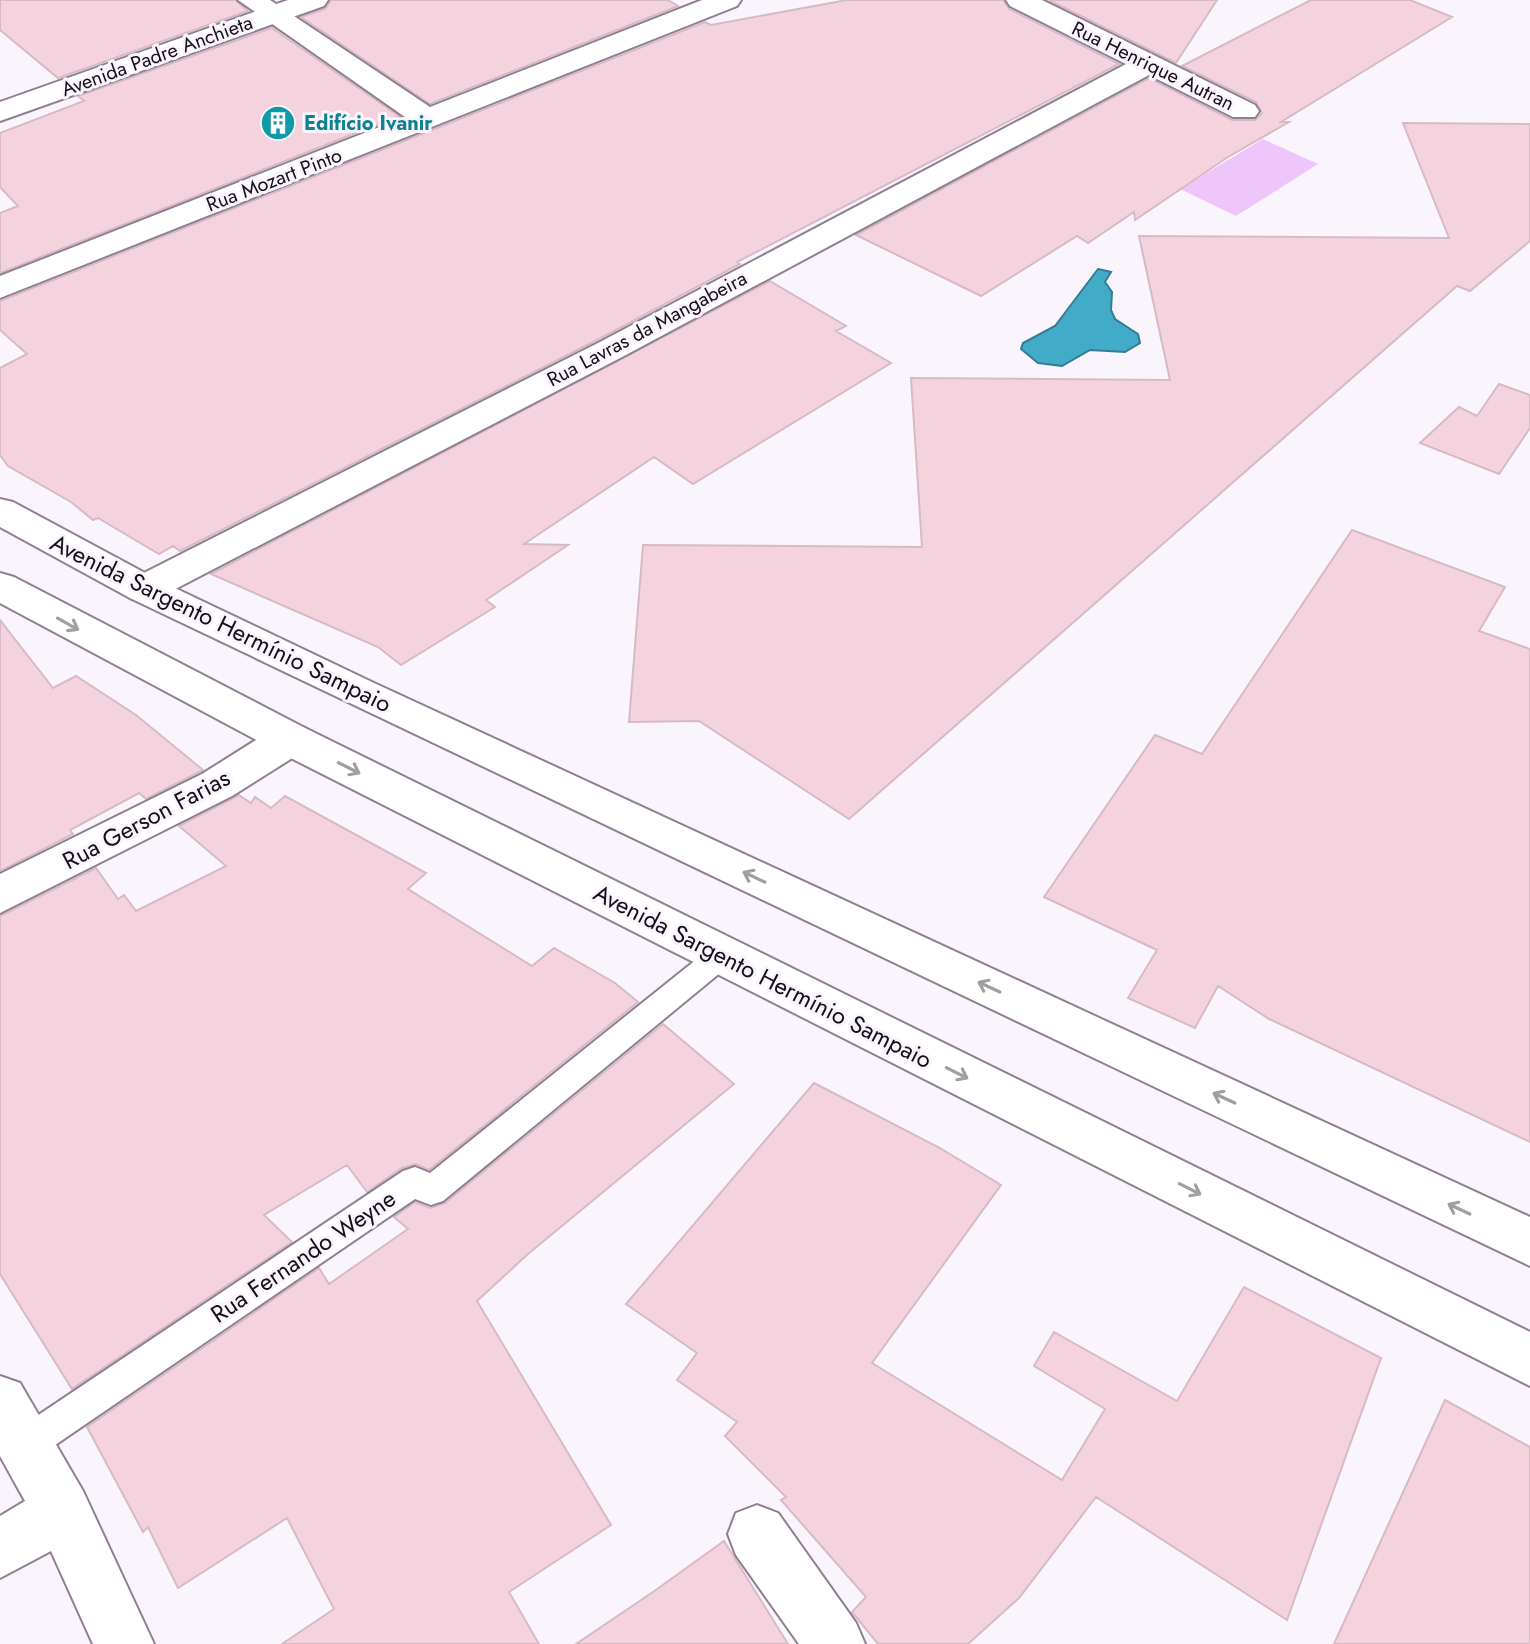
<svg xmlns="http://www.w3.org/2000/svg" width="1530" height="1644" viewBox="0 0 1530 1644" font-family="Jost,sans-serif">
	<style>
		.green { fill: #efc6fc }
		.water { fill: #42abc8; stroke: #347c93; stroke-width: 2 }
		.building { fill: #f5d3de; stroke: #d7bbc4; stroke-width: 2 }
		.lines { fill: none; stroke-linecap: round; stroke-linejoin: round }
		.lane-casing { stroke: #8f8094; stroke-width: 4 }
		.street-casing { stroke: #8f8094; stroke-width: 4 }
		.secondary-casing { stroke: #8f8094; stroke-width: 4 }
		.primary-casing { stroke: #8f8094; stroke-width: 4 }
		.lane { fill: #fff; fill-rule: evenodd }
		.street { fill: #fff; fill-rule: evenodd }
		.secondary { fill: #fff; fill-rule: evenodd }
		.primary { fill: #fff; fill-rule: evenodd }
		.oneway { stroke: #a19fa2 }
		.labels { text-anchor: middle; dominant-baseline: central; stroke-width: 6; stroke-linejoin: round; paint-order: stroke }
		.far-street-label { font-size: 20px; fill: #150f17; stroke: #faf4fd }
		.far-culture-label { font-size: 20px; font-weight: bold; fill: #0d838f; stroke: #faf4fd; text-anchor: start }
		.street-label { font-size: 24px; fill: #150f17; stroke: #faf4fd }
	</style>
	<rect width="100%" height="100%" fill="#faf4fd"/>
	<path class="green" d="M1263,139L1318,164L1236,216L1180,189Z"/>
	<path class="water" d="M1098,269L1111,272L1105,282L1112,292L1111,310L1115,319L1138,334L1140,343L1125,352L1090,350L1062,366L1038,363L1021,349L1023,343L1055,326Z"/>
	<path class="building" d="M0,0H235L248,11L58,78L0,30Z
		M331,0H668L678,6L430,104L301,17L325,9Z
		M847,0H1003L1009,9L1119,64L737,262L740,264L599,339L180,551L173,546L159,554L98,518L93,520L71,502L8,466L0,455V368L27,354L0,330V301L705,22L711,25Z
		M1049,0H1217L1176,63Z
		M1311,0H1410L1452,17L1281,122H1289L1228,157L1135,220L1134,212L1088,243L1077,236L981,296L856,235L1149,78L1232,120H1255L1262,113L1256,102L1182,66Z
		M272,28L399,116L0,273V213L18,206L0,187V133L84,101L78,96Z
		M1403,123L1530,124V241L1470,291L1457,286L849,819L699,721L629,722L643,545L922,547L911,378L1170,380L1139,236L1449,238Z
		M770,281L846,326L836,331L891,363L693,484L654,457L524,544L568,545L486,600L495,607L401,665L378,647L211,574Z
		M1499,384L1530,395V428L1499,474L1420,443L1459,407L1477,416Z
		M1352,530L1505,587L1479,631L1530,649V1142L1269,1019L1218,986L1195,1028L1128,998L1157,950L1044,897L1155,735L1202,754Z
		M0,620L53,688L76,676L136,715L203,770L146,799L139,793L70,830L73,834L0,871Z
		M239,795L251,803L255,797L271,808L285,796L426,873L408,889L532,966L554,948L615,983L638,1002L429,1170L416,1164L402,1168L367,1192L347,1165L264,1215L292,1242L72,1389L0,1274V916L96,868L118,899L124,895L136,911L226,866L179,826Z
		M663,1024L734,1084L528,1254L477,1301L611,1525L509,1592L539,1644H282L334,1609L287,1518L178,1588L148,1527L143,1532L87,1427L319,1268L329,1284L408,1229L394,1217L415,1202L430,1208L445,1203Z
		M814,1083L940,1148L1001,1185L872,1363L1062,1480L1105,1409L1034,1366L1054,1332L1177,1401L1244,1287L1381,1358L1287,1620L1096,1497L1019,1598L968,1644H878L852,1612L866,1597L781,1500L786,1497L725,1436L737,1422L677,1380L697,1353L626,1304Z
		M1445,1400L1530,1447V1644H1334Z
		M724,1541L788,1644H576L653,1592Z"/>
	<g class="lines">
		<g class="lane-casing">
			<path id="lane" d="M722,943L732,947L737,955L732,963L443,1201L431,1205L415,1199L39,1456L26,1461L13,1456L8,1444L13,1432L403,1171L415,1167L430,1173L712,947Z"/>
		</g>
		<g class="street-casing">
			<path id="street" d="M238,0H270L430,107L702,0H741L737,6L0,298V276L405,117Z
				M1006,0H1042L1255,105L1259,111L1255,117H1233L1149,75L624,356L158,598L144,602L130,598L124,589L130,580L600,342L1126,64L1010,6Z
				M290,724L305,728L311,739L305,750L232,796L0,913V874L202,774L275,728Z
				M0,1376L20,1383L83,1491L154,1644H93L51,1551L0,1578V1516L25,1501L0,1456Z
				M757,1505L778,1513L856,1623L865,1644H799L736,1555L728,1534L736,1513Z"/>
		</g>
		<g class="secondary-casing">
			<path id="secondary" d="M288,0H328L324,6L0,121V102Z"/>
		</g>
		<g class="primary-casing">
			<path id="primary" d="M0,499L13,502L158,580L374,683L1530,1217V1266L130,598L0,527Z
				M0,573L14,577L305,728L1530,1332V1386L275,750L0,603Z"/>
		</g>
		<use href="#lane" class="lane"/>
		<use href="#street" class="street"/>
		<use href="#secondary" class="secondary"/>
		<use href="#primary" class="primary"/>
	</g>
	<defs><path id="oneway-shaft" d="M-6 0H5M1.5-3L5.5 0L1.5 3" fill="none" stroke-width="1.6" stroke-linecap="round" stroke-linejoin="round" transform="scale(2)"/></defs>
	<g class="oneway">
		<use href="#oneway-shaft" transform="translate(68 624) rotate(29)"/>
		<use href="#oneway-shaft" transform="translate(349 768) rotate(27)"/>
		<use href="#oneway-shaft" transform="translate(754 877) rotate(-155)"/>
		<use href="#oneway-shaft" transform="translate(989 987) rotate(-155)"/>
		<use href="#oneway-shaft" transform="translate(957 1073) rotate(27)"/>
		<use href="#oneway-shaft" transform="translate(1224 1098) rotate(-155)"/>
		<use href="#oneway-shaft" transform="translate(1190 1189) rotate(27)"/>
		<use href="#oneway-shaft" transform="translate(1459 1209) rotate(-155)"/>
	</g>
	<defs>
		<g id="building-disc" transform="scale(1.8)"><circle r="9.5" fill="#0f9aa8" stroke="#faf4fd"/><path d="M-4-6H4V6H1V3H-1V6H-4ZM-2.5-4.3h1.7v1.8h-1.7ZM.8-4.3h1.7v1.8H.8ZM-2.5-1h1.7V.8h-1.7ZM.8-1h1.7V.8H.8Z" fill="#fff"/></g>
	</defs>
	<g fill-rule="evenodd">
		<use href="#building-disc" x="278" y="123"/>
	</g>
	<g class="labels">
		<g class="far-street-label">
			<text transform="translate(157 56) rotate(-20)">Avenida Padre Anchieta</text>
			<text transform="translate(1153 66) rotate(26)">Rua Henrique Autran</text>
			<text transform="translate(274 180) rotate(-21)">Rua Mozart Pinto</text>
			<text transform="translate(647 329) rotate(-28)">Rua Lavras da Mangabeira</text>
		</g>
		<g class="far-culture-label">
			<text x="304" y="123">Edifício Ivanir</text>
		</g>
		<g class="street-label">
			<text transform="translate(221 623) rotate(26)">Avenida Sargento Hermínio Sampaio</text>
			<text transform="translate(146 819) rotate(-28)">Rua Gerson Farias</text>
			<text transform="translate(763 976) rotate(27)">Avenida Sargento Hermínio Sampaio</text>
			<text transform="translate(303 1256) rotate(-34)">Rua Fernando Weyne</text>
		</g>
	</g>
</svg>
